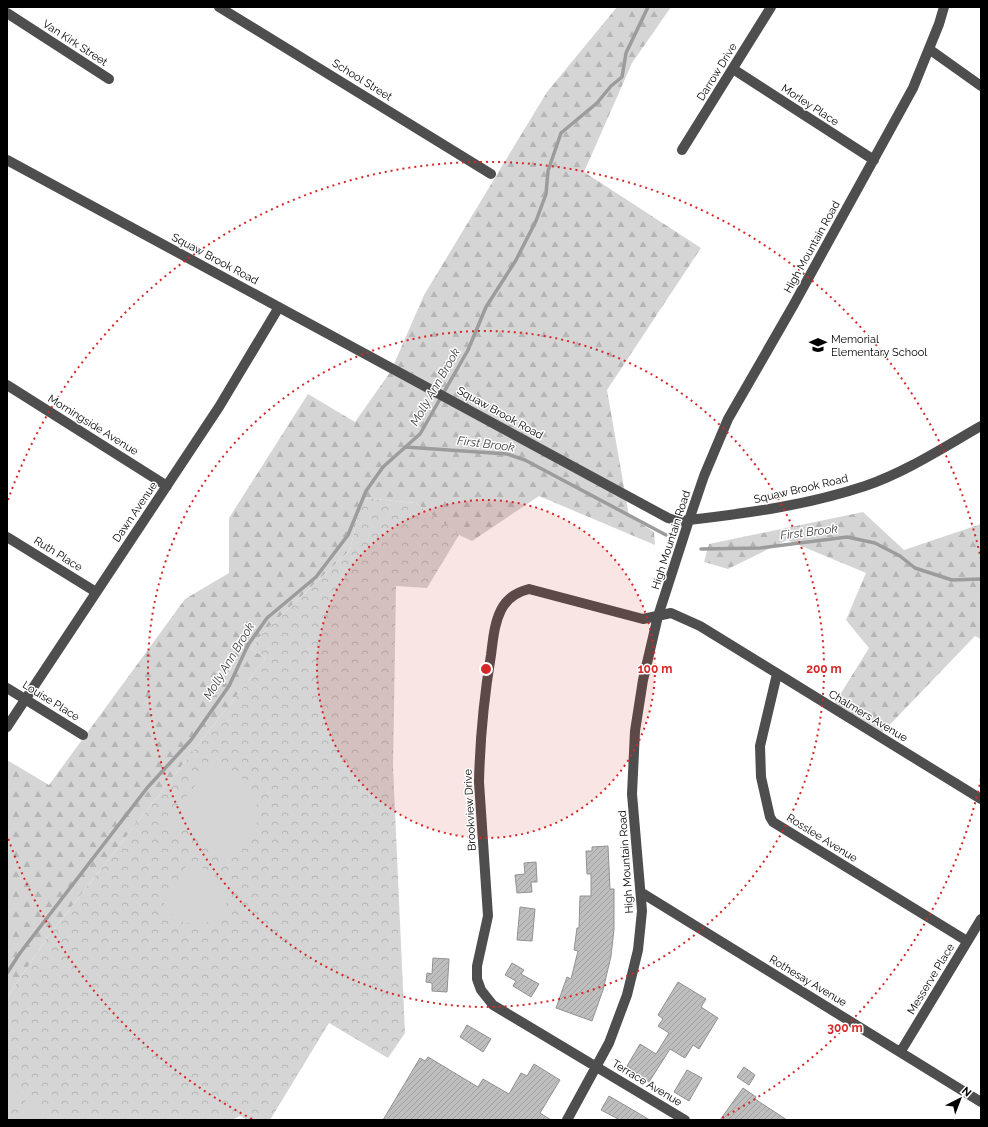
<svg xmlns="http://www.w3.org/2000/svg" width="988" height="1127" viewBox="0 0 988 1127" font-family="Raleway,sans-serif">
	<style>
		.forest { fill: url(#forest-firs) }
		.park { fill: url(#park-crowns) }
		.garden { fill: #d5d5d5 }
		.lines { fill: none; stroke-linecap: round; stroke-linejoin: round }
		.stream { stroke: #9c9c9c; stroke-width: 3.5 }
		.building { fill: url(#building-hatch); stroke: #929292 }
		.minor { stroke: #4e4e4e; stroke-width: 10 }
		.ring { fill: none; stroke: #d62828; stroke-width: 2; stroke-dasharray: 2 4 }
		.labels { text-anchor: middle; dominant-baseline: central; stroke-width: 3; stroke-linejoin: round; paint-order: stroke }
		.street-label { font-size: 11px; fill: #000; stroke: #fff }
		.poi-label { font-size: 11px; fill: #000; stroke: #fff; text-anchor: start }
		.water-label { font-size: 12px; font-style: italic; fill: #3d3d3d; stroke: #fff }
		.centre { fill: #d62828; stroke: #fff; stroke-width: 2 }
		.ring-label { font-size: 12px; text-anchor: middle; font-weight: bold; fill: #d62828; stroke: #fff; stroke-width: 3; stroke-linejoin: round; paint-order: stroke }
	</style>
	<defs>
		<pattern id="forest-firs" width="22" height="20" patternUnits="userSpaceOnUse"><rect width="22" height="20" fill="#d5d5d5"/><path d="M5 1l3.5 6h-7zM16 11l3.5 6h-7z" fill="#b5b5b5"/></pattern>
		<pattern id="park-crowns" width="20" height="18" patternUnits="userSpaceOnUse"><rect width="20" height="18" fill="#d5d5d5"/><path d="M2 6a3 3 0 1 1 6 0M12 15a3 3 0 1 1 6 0" fill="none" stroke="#b5b5b5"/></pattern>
		<pattern id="building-hatch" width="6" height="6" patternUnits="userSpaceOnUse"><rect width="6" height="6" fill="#bebebe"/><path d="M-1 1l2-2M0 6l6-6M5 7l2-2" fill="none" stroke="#a2a2a2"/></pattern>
	</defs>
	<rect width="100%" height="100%" fill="#fff"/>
	<path class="forest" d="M617,7H671L632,63L584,172L701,248L607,390L629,516L654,532L655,545L539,496L472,541L459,535L416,503L362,498L350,550L263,633L251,649L266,658L47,938L7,998V760L49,785L185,599L229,573V518L308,394L355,422L391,371L424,295L547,92Z
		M863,512L904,550L981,524V639L975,636L878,737L833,706L869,648L846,620L866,573L787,540L728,569L704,562L709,544Z"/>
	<path class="park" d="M362,498L416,503L459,535L427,588L396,586L393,767L405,1033L388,1058L329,1023L270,1120H248L240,1116L232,1120H7V998L47,938L266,658L251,649L263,633L350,550Z"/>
	<path class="garden" d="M207,763C241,765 269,800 253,834C247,845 238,854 229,862L212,850L210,846L190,832L169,824L168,814L184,800L198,782V777Z
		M193,862L228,885C228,895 228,903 223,912C214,926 188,927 175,918C171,914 167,907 164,903L187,865Z
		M7,1086L21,1095L7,1115Z
		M27,1099L42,1109L34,1120H13Z"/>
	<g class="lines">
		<path class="stream" d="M405,447L507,454L525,460L666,535
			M701,549L760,548L847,537L875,543L900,556L915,568L952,580L981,579
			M7,973L20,953L147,788L191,740L229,686L248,645L267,618L316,577L348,535L366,491L383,467L420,434L468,350L486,307L516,260L536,221L546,194L548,171L561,133L597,103L611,86L622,77L626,53L648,7"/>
	</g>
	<path class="building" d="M608,846L610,889H614V929L611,956L603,990L592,1021L556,1008L567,977L571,979L578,951L574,950L577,928H579L580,896H591V874H587L586,851H592V847Z
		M536,862L537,882H531L532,892L517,893L515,875L525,874L524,863Z
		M520,907L535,909L532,941L517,940Z
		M433,958L449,959L447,992L432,991V983L426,982L427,973L432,974Z
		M512,963L524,970L521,974L539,984L531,997L513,986L516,981L505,975Z
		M678,982L706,999L701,1007L718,1018L699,1049L693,1045L685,1058L670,1049L649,1082L627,1066L640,1044L656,1054L669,1033L658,1026L663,1019L658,1015Z
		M467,1025L491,1039L483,1052L460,1037Z
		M428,1057L478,1087L483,1079L509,1094L521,1073L527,1076L534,1064L560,1080L540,1113L551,1120H383L420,1058L425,1061Z
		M744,1067L755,1075L749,1085L737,1077Z
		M687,1070L702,1078L689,1101L674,1092Z
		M743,1088L756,1097L755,1099L787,1120H720Z
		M609,1096L650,1120H620L601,1110Z"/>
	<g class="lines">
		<path class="minor" d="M219,7L491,174
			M7,13L109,79
			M929,49L981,86
			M733,69L874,160
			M682,150L771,7
			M7,160L668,518L678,521L689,520C749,513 808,505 865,486C906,472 944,447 981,426
			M7,385L167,486
			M7,537L96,592
			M777,674L760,746L761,777L770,817L773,822L967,941
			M7,688L83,735
			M7,727L219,407L279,307
			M642,893L981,1102
			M901,1051L981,919
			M567,1120L609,1043L627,995L638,950L642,911L632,794L635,731L643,680L658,616L689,520L704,476L728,419L793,306L913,88L939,24L944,7
			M685,1120L493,1005L481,990L477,979V966L488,916L479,782C480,739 484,697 491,655C493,640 494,624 501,610C507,598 517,592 529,589L643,619L671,613L700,626L981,799"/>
	</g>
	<circle cx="486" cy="669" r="169" fill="#d62828" fill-opacity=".12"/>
	<g class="ring">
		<circle cx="486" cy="669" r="169"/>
		<circle cx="486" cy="669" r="338"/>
		<path d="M981 779A507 507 0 0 1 720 1119M252 1119A507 507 0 0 1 8 838M8 500A507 507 0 0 1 981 559"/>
	</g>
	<defs>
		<g id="school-bare" transform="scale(1.38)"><path d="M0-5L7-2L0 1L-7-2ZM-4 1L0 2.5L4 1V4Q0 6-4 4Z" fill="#000" stroke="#fff" stroke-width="2.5" paint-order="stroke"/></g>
	</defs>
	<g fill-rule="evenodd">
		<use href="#school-bare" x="818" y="345"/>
	</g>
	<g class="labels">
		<g class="street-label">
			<text transform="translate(75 43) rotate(33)">Van Kirk Street</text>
			<text transform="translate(717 72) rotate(-58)">Darrow Drive</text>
			<text transform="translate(362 80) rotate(32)">School Street</text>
			<text transform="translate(810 105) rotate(33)">Morley Place</text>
			<text transform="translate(812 247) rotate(-61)">High Mountain Road</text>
			<text transform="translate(215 259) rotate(28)">Squaw Brook Road</text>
			<text transform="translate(500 413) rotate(29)">Squaw Brook Road</text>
			<text transform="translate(93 425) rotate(32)">Morningside Avenue</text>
			<text transform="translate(801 489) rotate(-13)">Squaw Brook Road</text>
			<text transform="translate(135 512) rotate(-56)">Dawn Avenue</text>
			<text transform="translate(671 540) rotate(-72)">High Mountain Road</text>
			<text transform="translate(58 554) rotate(32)">Ruth Place</text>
			<text transform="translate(51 701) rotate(32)">Louise Place</text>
			<text transform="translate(868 716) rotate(31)">Chalmers Avenue</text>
			<text transform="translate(470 810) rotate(-93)">Brookview Drive</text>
			<text transform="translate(822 838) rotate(32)">Rosslee Avenue</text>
			<text transform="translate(626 862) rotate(-94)">High Mountain Road</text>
			<text transform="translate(931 979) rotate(-59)">Messerve Place</text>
			<text transform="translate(808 981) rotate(31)">Rothesay Avenue</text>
			<text transform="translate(647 1083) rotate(31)">Terrace Avenue</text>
		</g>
		<g class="poi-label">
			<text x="831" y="339">Memorial<tspan x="831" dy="13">Elementary School</tspan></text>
		</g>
		<g class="water-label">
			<text transform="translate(435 387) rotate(-60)">Molly Ann Brook</text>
			<text transform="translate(486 444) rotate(7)">First Brook</text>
			<text transform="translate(809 532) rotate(-7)">First Brook</text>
			<text transform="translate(229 661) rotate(-59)">Molly Ann Brook</text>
		</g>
	</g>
	<circle cx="486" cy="669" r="6" class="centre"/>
	<g class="ring-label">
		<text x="655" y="673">100 m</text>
		<text x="824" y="673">200 m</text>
		<text x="845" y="1032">300 m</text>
	</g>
	<rect width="988" height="1127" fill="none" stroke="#000000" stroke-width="16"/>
	<g transform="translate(960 1099) rotate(42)" stroke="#ffffff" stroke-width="3" paint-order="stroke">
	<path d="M0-3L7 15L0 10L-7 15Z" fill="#000000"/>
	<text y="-6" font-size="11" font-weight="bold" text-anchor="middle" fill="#000000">N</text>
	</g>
</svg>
